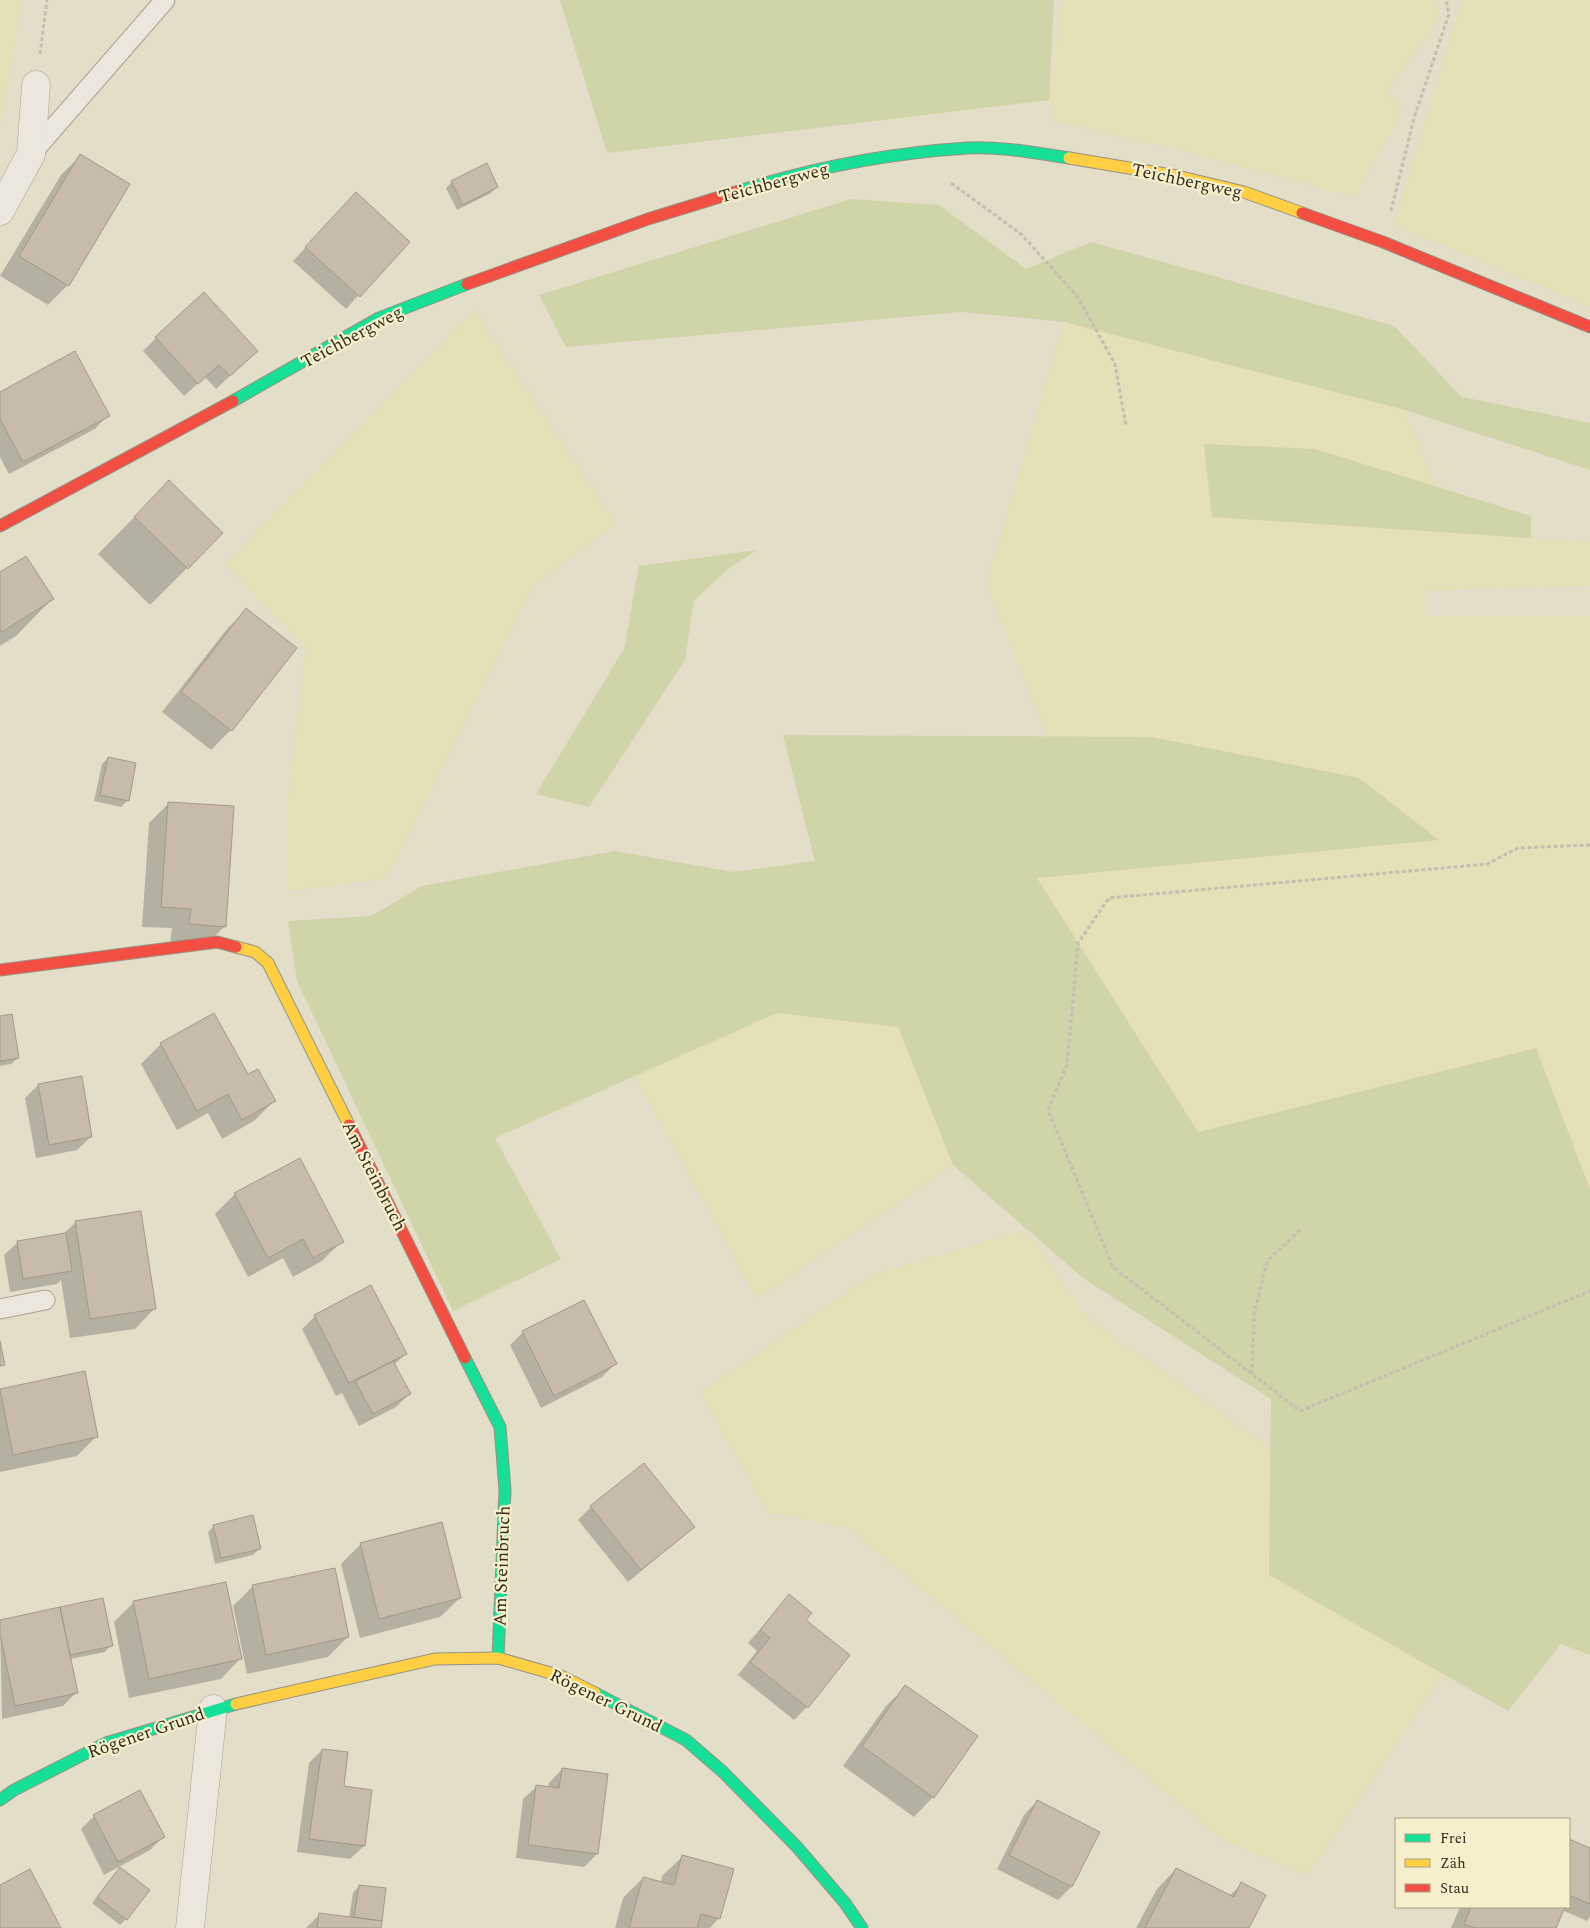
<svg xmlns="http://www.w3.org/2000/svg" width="1590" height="1928" viewBox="0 0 1590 1928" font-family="Spectral,serif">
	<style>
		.farmland { fill: #e4e0b7 }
		.green { fill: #cfd4a9 }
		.shadow { fill: #0003 }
		.building { fill: #c7bca9; stroke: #a39988 }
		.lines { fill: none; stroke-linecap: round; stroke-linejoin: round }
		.lane-casing { stroke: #a7a292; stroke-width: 21 }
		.street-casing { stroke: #a7a292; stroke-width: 29 }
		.fast-casing { stroke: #979182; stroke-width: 13 }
		.slow-casing { stroke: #979182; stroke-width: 13 }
		.jam-casing { stroke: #979182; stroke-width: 13 }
		.path { stroke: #c3bfb1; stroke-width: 3; stroke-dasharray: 4 2.5; stroke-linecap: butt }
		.lane { stroke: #ebe7da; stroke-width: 19 }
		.street { stroke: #ebe7da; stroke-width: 28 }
		.fast { stroke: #16e098; stroke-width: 11 }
		.slow { stroke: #ffcf43; stroke-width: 11 }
		.jam { stroke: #f24e42; stroke-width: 11 }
		.labels { text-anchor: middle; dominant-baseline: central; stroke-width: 4.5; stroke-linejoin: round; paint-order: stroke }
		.street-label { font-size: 18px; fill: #352a1b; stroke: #f6efcc }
	</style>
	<rect width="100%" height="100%" fill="#e3dec8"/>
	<path class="farmland" d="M0,0H22L0,126Z
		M1062,0H1434L1441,8L1433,30L1386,90L1403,109L1355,197L1175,149L1053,121L1049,100Z
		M1462,0H1590V307L1394,225Z
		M474,310L616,523L534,585L386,878L288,891V796L306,647L225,564Z
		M1064,322L1405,410L1435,486L1315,449L1212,517L1590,542V586L1425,590V616H1590V1189L1536,1048L1198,1132L1037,878L1438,840L1152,737H1047L986,585Z
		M777,1013L898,1027L953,1165L757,1299L635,1076Z
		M1025,1230L1087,1317L1271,1449L1269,1575L1444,1674L1307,1875L1225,1842L847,1527L768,1513L700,1392L874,1274Z"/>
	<path class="green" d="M560,0H1054L1049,100L607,153Z
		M851,199L939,205L1026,269L1091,242L1394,326L1462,397L1590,423V470L1405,410L1064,322L961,312L566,347L539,295Z
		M1204,444L1315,449L1531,516V538L1212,517Z
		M757,550L728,569L694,600L685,660L589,807L536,794L624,649L639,566Z
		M783,735L1152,737L1359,778L1439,840L1037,878L1198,1132L1536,1048L1590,1189V1655L1561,1644L1508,1711L1269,1575L1271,1399L1083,1278L953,1165L898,1027L777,1013L495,1138L561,1259L453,1311L297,981L288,921L371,916L422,886L615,851L733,872L815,861Z"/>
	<path class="shadow" d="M81,155L128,185L68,285L48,305L0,276L61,175Z
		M452,182L497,187L491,193L457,210L446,188Z
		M343,207L408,242L346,309L293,261Z
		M156,338L243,364L216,389L205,377L184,396L143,351Z
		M0,393L108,415L95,429L9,474L0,457Z
		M169,482L222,533L150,605L98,554Z
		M0,574L52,599L16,636L0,646Z
		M246,610L295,648L231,730L211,750L162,712L227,629Z
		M108,758L128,800L121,807L94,801L102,764Z
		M169,803L225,926L205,946L170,943L172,928L142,927L149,823Z
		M0,1017L18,1058L11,1064L0,1066Z
		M161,1044L248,1076L274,1101L254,1121L222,1139L208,1113L177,1130L141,1064Z
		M38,1085L91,1137L77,1150L36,1158L25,1098Z
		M235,1194L342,1241L322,1261L293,1277L283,1258L248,1277L215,1214Z
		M76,1222L154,1309L135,1329L70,1338L61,1280L57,1284L10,1292L4,1255L18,1242L63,1234Z
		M315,1316L405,1354L394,1365L409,1394L396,1407L359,1426L342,1393L336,1396L302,1329Z
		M523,1332L615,1364L602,1377L541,1408L510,1345Z
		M0,1391L1,1390L97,1436L77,1456L0,1472Z
		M591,1507L694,1527L628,1582L578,1520Z
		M214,1526L260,1548L253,1555L215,1564L208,1532Z
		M361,1544L460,1598L440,1617L360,1638L341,1564Z
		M253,1586L348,1637L328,1657L247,1674L233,1606Z
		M789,1596L804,1620L807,1707L794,1720L738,1675L757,1651L748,1643Z
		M134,1602L240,1659L221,1679L129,1698L114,1622Z
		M0,1621L111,1645L105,1652L70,1659L77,1692L63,1706L2,1719Z
		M906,1687L933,1797L914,1817L843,1766L886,1706Z
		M322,1750L342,1787L371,1791L364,1846L350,1859L297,1852L309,1763Z
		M562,1769L597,1854L584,1867L516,1858L523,1799L537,1786L548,1788L549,1783Z
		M1037,1801L1098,1833L1071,1887L1058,1900L997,1869L1024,1815Z
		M94,1816L163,1837L150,1850L104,1875L81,1829Z
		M1569,1840L1590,1849V1917L1587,1921L1562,1910L1555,1928H1451L1460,1907H1569Z
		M682,1857L719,1918L710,1928H615L623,1898L643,1878L661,1883L662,1876Z
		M120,1868L126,1919L120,1925L92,1903Z
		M1176,1869L1229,1896L1242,1884L1247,1928H1136L1157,1889Z
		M359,1886L384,1890L379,1928H306L319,1915L349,1918L353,1893Z"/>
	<path class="building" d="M80,154L130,184L69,286L19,256Z
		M487,163L498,187L463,205L451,181Z
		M356,192L410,242L360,297L305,247Z
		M204,292L258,351L230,376L219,365L198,384L155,337Z
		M75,351L110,416L23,462L0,419V392Z
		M169,480L223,533L188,569L134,517Z
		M26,556L54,599L2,632L0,629V572Z
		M246,608L297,648L232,731L181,692Z
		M108,757L136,763L129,801L100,795Z
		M168,802L234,806L226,927L189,924L191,909L161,907Z
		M214,1013L248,1074L258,1069L276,1101L242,1120L228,1094L197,1111L160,1043Z
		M12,1014L19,1058L0,1061V1016Z
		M82,1076L92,1137L49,1145L38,1084Z
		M300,1158L344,1242L313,1258L303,1239L268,1258L234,1193Z
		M141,1211L156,1309L90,1319L75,1221Z
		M66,1233L72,1271L23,1279L17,1241Z
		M371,1285L407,1354L349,1383L314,1315Z
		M584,1300L617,1364L554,1396L522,1331Z
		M0,1341L5,1365L0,1366Z
		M393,1361L411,1394L373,1414L355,1381Z
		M85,1371L98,1437L13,1455L0,1389Z
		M644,1463L695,1527L641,1570L590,1506Z
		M253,1515L261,1549L221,1558L213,1525Z
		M442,1522L461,1598L379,1619L360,1543Z
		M335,1568L349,1637L266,1655L252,1585Z
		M226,1582L242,1659L149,1679L133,1601Z
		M789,1594L812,1613L806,1620L850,1655L808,1708L750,1662L770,1638L760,1630Z
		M103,1598L113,1646L70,1655L60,1607Z
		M60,1607L78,1693L15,1706L0,1634V1620Z
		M905,1685L978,1736L934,1798L862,1746Z
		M322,1749L348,1752L344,1786L372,1790L365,1846L309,1839Z
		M562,1768L608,1774L598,1854L528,1845L536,1785L559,1788Z
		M140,1790L165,1837L118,1862L93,1815Z
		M1037,1800L1100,1832L1072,1887L1009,1855Z
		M1569,1839L1590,1848V1904L1569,1895Z
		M682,1855L734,1869L720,1919L701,1914L697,1928H629L643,1877L674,1885Z
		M120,1867L150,1890L127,1920L97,1897Z
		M1176,1868L1234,1897L1241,1882L1266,1895L1249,1928H1145Z
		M30,1869L61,1928H0V1885Z
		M359,1885L386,1888L382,1921L354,1917Z
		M1471,1907H1565L1556,1928H1475L1464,1924Z
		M319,1913L382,1921L381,1928H317Z"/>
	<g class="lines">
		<g class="lane-casing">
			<path id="lane" d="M31,154L165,0
				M0,1309L45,1300"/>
		</g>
		<g class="street-casing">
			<path id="street" d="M0,211L31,154L36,85
				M190,1928L213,1709"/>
		</g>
		<g class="fast-casing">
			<path id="fast" d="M739,191C812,168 891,153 967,148C1001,146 1036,153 1069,158
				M233,401L379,318L467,284
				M465,1358L500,1427L505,1490L498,1658
				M595,1693L686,1740L723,1772L797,1847L845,1903L862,1928
				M0,1800L14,1790L106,1743L236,1704"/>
		</g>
		<g class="slow-casing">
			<path id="slow" d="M1069,158L1177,176L1244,192L1302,213
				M236,947L255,952L268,963L349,1125
				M236,1704L435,1659L498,1658L561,1676L595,1693"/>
		</g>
		<g class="jam-casing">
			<path id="jam" d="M1302,213L1383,242L1590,327
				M467,284L648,219L739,191
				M0,526L233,401
				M0,970L217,942L236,947
				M349,1125L465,1358"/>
		</g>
		<path class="path" d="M40,54L47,0
			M951,183L1021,234L1077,296L1115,364L1126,426
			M1391,211L1414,118L1449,14L1446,0
			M1590,845L1518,848L1487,864L1109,898L1078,943L1067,1065L1048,1110L1113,1267L1300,1411L1590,1291
			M1252,1374L1254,1314L1267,1261L1300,1230"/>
		<use href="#lane" class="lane"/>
		<use href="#street" class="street"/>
		<use href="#fast" class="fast"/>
		<use href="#slow" class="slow"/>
		<use href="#jam" class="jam"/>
	</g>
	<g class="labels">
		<g class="street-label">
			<text transform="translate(1187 181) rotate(12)">Teichbergweg</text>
			<text transform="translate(774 183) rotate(-15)">Teichbergweg</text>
			<text transform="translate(352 337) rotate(-28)">Teichbergweg</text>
			<text transform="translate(374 1176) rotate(63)">Am Steinbruch</text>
			<text transform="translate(502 1566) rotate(-88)">Am Steinbruch</text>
			<text transform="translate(606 1701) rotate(26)">Rögener Grund</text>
			<text transform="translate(146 1733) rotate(-19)">Rögener Grund</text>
		</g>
	</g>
	<rect x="1395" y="1818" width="175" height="90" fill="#f6efcc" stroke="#a9a085"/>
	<rect x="1405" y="1834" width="25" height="8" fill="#16e098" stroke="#a9a085"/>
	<text x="1440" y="1843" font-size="15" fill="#352a1b">Frei</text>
	<rect x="1405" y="1859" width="25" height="8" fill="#ffcf43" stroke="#a9a085"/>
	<text x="1440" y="1868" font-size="15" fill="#352a1b">Zäh</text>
	<rect x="1405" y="1884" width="25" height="8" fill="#f24e42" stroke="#a9a085"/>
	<text x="1440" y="1893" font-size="15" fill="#352a1b">Stau</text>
</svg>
